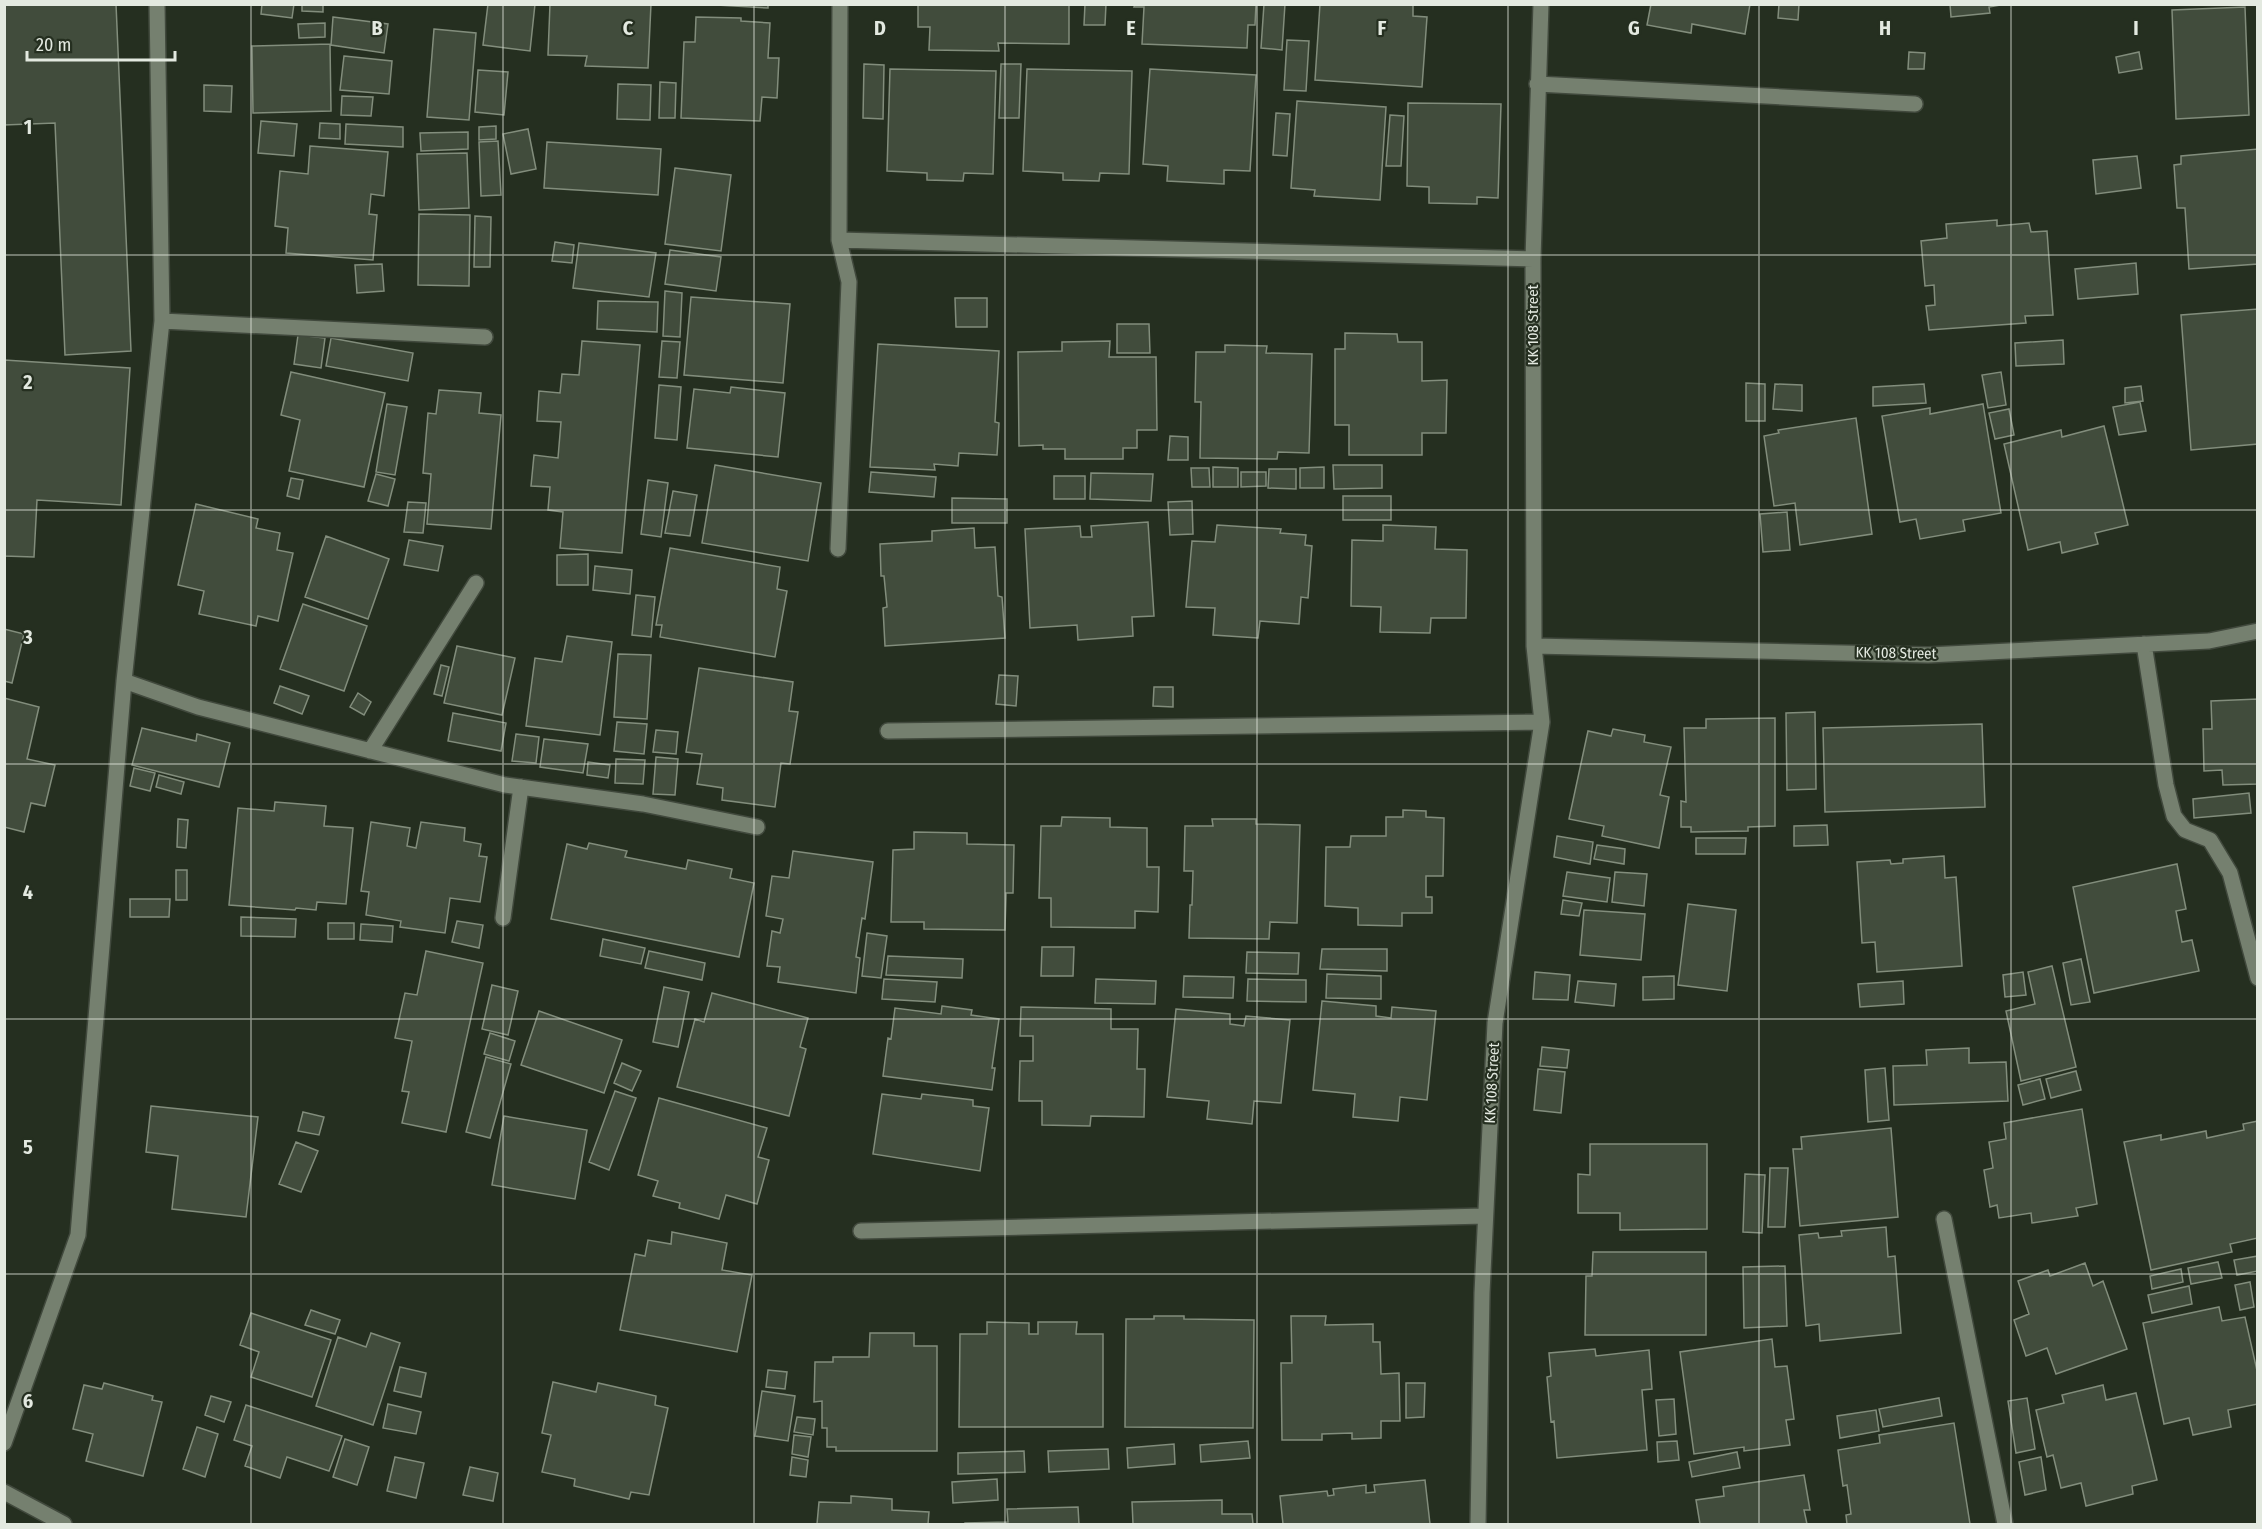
<svg xmlns="http://www.w3.org/2000/svg" width="2262" height="1529" viewBox="0 0 2262 1529" font-family="'Fira Sans Condensed',sans-serif">
	<style>
		.building { fill: #414c3c; stroke: #828d7c; stroke-width: 1.5 }
		.lines { fill: none; stroke-linecap: round; stroke-linejoin: round }
		.minor-casing { stroke: #41493d; stroke-width: 18 }
		.minor { stroke: #75806f; stroke-width: 15 }
		.grid { fill: none; stroke: #e3e9e0; stroke-width: 1.5; stroke-opacity: 0.55 }
		.labels { text-anchor: middle; dominant-baseline: central; stroke-width: 4.5; stroke-linejoin: round; paint-order: stroke }
		.street-label { font-size: 15px; fill: #e3e9e0; stroke: #252f20 }
		.grid-label { font-size: 20px; text-anchor: middle; font-weight: bold; fill: #e3e9e0; stroke: #252f20; stroke-width: 4.5; stroke-linejoin: round; paint-order: stroke }
	</style>
	<rect width="100%" height="100%" fill="#252f20"/>
	<path class="building" d="M4,4H116L131,351L65,355L55,123L4,125Z
		M262,4H294L292,18L261,14Z
		M302,4H323V12L302,11Z
		M488,4H535L530,51L483,45Z
		M550,4H651L648,68L585,66L587,56L548,55Z
		M699,4H768V8Z
		M918,4H1069V44L998,43L999,51L929,50L930,27H918Z
		M1085,4H1106L1105,25H1084Z
		M1135,4H1256L1255,25H1248L1247,48L1142,44L1144,7H1134Z
		M1264,4H1285L1282,50L1261,48Z
		M1320,4H1413V16L1427,17L1422,87L1315,80Z
		M1651,4H1750L1745,34L1692,24L1691,33L1647,25Z
		M1779,4H1799L1798,20L1778,18Z
		M1950,4H2006L1989,7L1990,13L1951,17Z
		M2245,7L2249,115L2176,119L2172,10Z
		M333,17L388,24L384,53L331,45Z
		M696,17L741,18V21L770,23L768,58H779L777,98L762,97L760,121L681,118L684,42H695Z
		M325,23V37L299,38L298,24Z
		M434,29L476,33L469,120L427,117Z
		M1287,40L1309,41L1306,91L1284,90Z
		M330,44L331,111L253,113L252,46Z
		M1909,52L1925,53L1924,69H1908Z
		M2139,52L2142,69L2119,73L2116,57Z
		M344,56L392,61L389,94L340,90Z
		M864,64L884,65L883,119L863,118Z
		M1001,64H1021L1019,118H999Z
		M890,69L996,71L993,174L964,173L963,181L927,180V173L887,171Z
		M1027,69L1132,71L1129,174L1100,173L1099,181L1063,180V173L1023,171Z
		M1150,69L1256,75L1250,171L1224,170V184L1167,181L1168,166L1143,164Z
		M478,70L508,72L504,115L475,112Z
		M660,82L676,83L675,118H659Z
		M618,84L651,85L650,120L617,119Z
		M204,85L232,86L231,112L204,111Z
		M342,96L373,97L371,116L341,115Z
		M1297,101L1386,107L1380,200L1314,196L1315,190L1291,188Z
		M1408,103L1501,104L1498,198L1477,197V204L1429,203V187L1407,186Z
		M1276,113L1290,114L1287,156L1273,155Z
		M1390,115L1404,116L1401,166H1386Z
		M261,121L297,124L294,156L258,153Z
		M320,123L340,124V139L319,138Z
		M346,124L403,127V147L345,144Z
		M496,126V139L479,140V127Z
		M528,129L536,169L511,174L503,134Z
		M468,132V149L421,151L420,133Z
		M498,141L501,195L481,196L479,142Z
		M547,142L661,149L658,195L544,188Z
		M310,146L388,152L384,196L371,194L369,214L377,215L373,260L286,253L288,228L275,226L280,171L308,174Z
		M2258,149V264L2189,269L2185,208H2177L2174,165L2181,164V156Z
		M467,153L469,208L419,210L417,154Z
		M2137,156L2141,188L2096,194L2093,160Z
		M675,168L731,175L721,251L665,244Z
		M419,214L470,215L469,286L418,285Z
		M475,216L491,217L490,267H474Z
		M1997,220V226L2029,223L2031,232L2047,231L2053,315L2025,316L2026,323L1929,330L1926,306L1935,305L1934,285L1925,286L1921,241L1947,238L1946,224Z
		M555,242L574,245L572,263L552,261Z
		M579,243L656,253L649,297L573,288Z
		M670,250L721,257L716,291L665,284Z
		M2136,263L2138,294L2078,299L2075,269Z
		M382,264L384,291L357,293L355,265Z
		M665,291L682,293L680,337L663,336Z
		M691,297L790,304L783,383L684,375Z
		M955,298H987V327H956Z
		M598,301L658,302L657,332L597,329Z
		M2258,309V444L2191,450L2181,315Z
		M1117,324H1149L1150,353H1117Z
		M1345,333L1397,334L1398,342H1422V381L1447,380L1446,433H1422V455H1349V425H1335V349H1345Z
		M298,335L325,338L321,368L294,364Z
		M331,338L413,353L408,381L326,366Z
		M2063,340L2064,364L2016,366L2015,343Z
		M582,341L640,345L622,553L560,548L563,512L548,510L550,487L531,486L534,455L558,458L561,422L537,421L539,391L560,393L562,374L579,375Z
		M662,341L680,342L677,378L659,377Z
		M1110,341L1109,357H1156L1157,430H1137V448H1123V459H1065V449H1043V445L1019,446L1018,352L1062,351V342Z
		M878,344L999,351L995,422L999,423L997,455L959,453L958,466L934,464L935,470L870,467Z
		M1225,345L1267,346L1266,353L1312,354L1309,453L1278,452L1277,459L1200,458L1201,402H1195L1196,352H1225Z
		M4,360L130,368L121,505L37,500L34,557L4,556Z
		M291,372L385,393L364,487L289,471L300,420L281,415Z
		M2001,372L2006,405L1988,408L1982,375Z
		M1746,383L1765,384V421H1746Z
		M1775,384L1802,385V411L1773,409Z
		M1924,384L1926,403L1873,406V387Z
		M659,385L681,387L677,440L655,438Z
		M2141,386L2143,401L2125,403V388Z
		M731,387L785,393L778,457L687,448L694,389L730,393Z
		M439,390L481,393L479,413L501,415L491,529L427,524L431,474L423,473L428,413L436,414Z
		M2140,402L2146,431L2119,435L2113,407Z
		M387,404L407,407L395,475L376,472Z
		M1983,404L2001,513L1963,520L1965,531L1920,539L1916,519L1900,522L1882,416L1930,408V414Z
		M2009,409L2014,435L1995,439L1989,413Z
		M1856,418L1872,534L1800,545L1795,503L1774,506L1764,436L1779,433L1778,430Z
		M2104,426L2128,525L2095,533L2098,544L2062,553L2060,542L2028,550L2004,444L2061,430L2062,437Z
		M1170,436L1188,437V460H1168Z
		M715,465L821,483L808,561L702,543Z
		M1333,465H1382V488L1334,489Z
		M1213,467L1238,468V487H1213Z
		M1324,467V488H1300V468Z
		M1191,468H1209L1210,487H1192Z
		M1269,469H1296V489L1268,488Z
		M871,472L936,477L934,497L869,492Z
		M1241,472H1266V486L1241,487Z
		M1091,473L1153,474L1151,501L1090,499Z
		M376,474L395,479L388,506L368,501Z
		M1054,476H1085V499H1054Z
		M291,478L303,480L299,499L287,496Z
		M648,480L668,483L661,537L641,534Z
		M673,491L697,495L690,536L665,533Z
		M1343,496H1391V520H1343Z
		M952,498L1007,499V523H952Z
		M1192,501L1193,534L1170,535L1168,502Z
		M408,502L426,503L423,533L404,532Z
		M196,504L258,519L256,528L280,533L277,550L293,553L278,621L258,616L256,626L199,614L204,591L178,585Z
		M1787,512L1790,550L1763,552L1760,514Z
		M1148,522L1154,616L1132,617L1133,636L1078,640L1077,625L1030,628L1025,529L1080,526L1081,537H1092L1091,526Z
		M1217,525L1281,529L1280,533L1306,535L1305,545L1312,546L1308,598L1301,597L1299,624L1260,621L1258,638L1213,635L1215,608L1186,607L1192,541L1215,542Z
		M1383,525L1436,527L1435,549L1467,550L1466,618H1431L1430,633L1380,632L1381,607L1351,606L1352,540L1383,541Z
		M974,528L975,548L995,547L998,596L1002,597L1005,638L885,646L883,608L887,607L884,576H881L880,544L932,541V531Z
		M326,536L389,559L368,619L305,597Z
		M409,540L443,546L438,571L404,565Z
		M670,548L780,567L777,589L787,591L775,657L660,637L662,625H656Z
		M588,554V585H557V555Z
		M595,566L632,570L630,594L593,590Z
		M636,595L655,597L651,637L632,635Z
		M303,604L367,626L344,691L280,669Z
		M4,629L24,634L12,683L4,681Z
		M567,636L612,642L600,735L526,726L535,658L562,662Z
		M457,646L515,658L502,715L444,703Z
		M618,654L651,655L647,719L614,717Z
		M441,665L449,667L442,696L434,694Z
		M699,668L793,682L789,711L798,712L790,764L781,763L775,807L722,800L723,788L697,784L702,754L686,752Z
		M999,675L1018,676L1016,706L996,704Z
		M280,686L309,696L302,714L274,703Z
		M1154,687H1173V707L1153,706Z
		M358,693L371,702L364,715L350,707Z
		M4,698L39,707L27,759L55,765L45,806L31,803L24,832L4,827Z
		M2258,699V784L2223,785L2222,770L2204,771L2203,729H2212L2211,701Z
		M1815,712L1816,789L1787,790L1786,713Z
		M453,713L506,723L501,751L448,741Z
		M1775,718V826L1748,827V831L1691,832V827H1681V801L1686,802L1684,728H1706V719Z
		M617,722L647,724L644,754L614,751Z
		M1982,724L1985,807L1825,812L1823,728Z
		M142,728L196,741L197,734L230,743L219,787L132,765Z
		M1613,729L1645,735L1644,742L1671,747L1660,795L1669,797L1659,848L1602,836L1604,826L1569,819L1588,731L1611,736Z
		M656,730L678,732L676,754L653,752Z
		M516,734L539,737L536,763L512,761Z
		M544,739L588,744L583,773L540,767Z
		M656,757L678,759L675,795L653,794Z
		M616,759L645,760L643,784L615,783Z
		M588,762L610,765L608,778L587,775Z
		M134,768L155,773L150,791L130,786Z
		M159,775L184,782L181,794L156,787Z
		M2249,793L2251,813L2194,818L2193,799Z
		M275,802L326,806L324,826L353,828L346,904L317,902L316,910L296,908L295,910L229,905L238,808L274,811Z
		M1403,810L1426,811V817L1444,818L1443,876H1426V897H1432V913H1402V926L1358,925V908L1325,906L1326,847H1350L1351,836H1386V817H1403Z
		M1062,817L1110,818V827L1147,828V867H1159L1158,912L1135,911V928L1051,927V898H1039L1041,826H1061Z
		M178,819L188,820L186,848L177,847Z
		M1212,819H1256V824L1300,825L1297,923L1270,922L1269,939L1189,938L1190,905H1192L1193,871H1184L1185,826H1213Z
		M371,822L410,828L407,846L416,848L421,822L465,828L464,841L481,844L479,856L487,857L480,902L450,898L445,933L400,927L401,921L366,915L369,892L361,891Z
		M1827,825L1828,845L1794,846V826Z
		M914,832L967,833V844L1014,845L1013,893H1006L1005,930L924,929V922H891L893,850L914,849Z
		M1557,836L1593,842L1590,864L1554,857Z
		M1696,838H1746L1745,854H1696Z
		M589,843L627,851L625,857L686,869L688,860L732,869L730,878L754,883L739,957L551,919L567,844L587,849Z
		M1597,845L1625,849L1624,864L1594,859Z
		M793,851L873,862L865,919L862,918L856,957L860,958L856,993L778,982L780,967L767,966L772,931L780,933L783,919L766,916L772,876L789,878Z
		M1944,856L1945,878L1956,877L1962,966L1877,972L1875,942L1862,943L1857,862L1890,860L1891,864L1903,863V859Z
		M2177,864L2186,909L2176,911L2182,942L2192,940L2199,971L2094,993L2073,887Z
		M176,870H187V900H176Z
		M1567,872L1610,878L1607,902L1563,896Z
		M1615,872L1647,874L1644,906L1612,902Z
		M130,899H170L169,917H130Z
		M1563,900L1582,903L1579,916L1561,914Z
		M1688,904L1736,910L1727,991L1678,985Z
		M1584,910L1645,914L1641,960L1580,955Z
		M241,917L296,919L295,937L241,936Z
		M457,921L483,925L479,948L452,942Z
		M328,923H354V939H328Z
		M361,924L393,926L392,942L360,940Z
		M867,933L887,936L881,978L862,976Z
		M603,939L645,948L641,964L600,956Z
		M1042,947H1074L1073,976H1041Z
		M1322,949H1387V971L1320,969Z
		M426,951L483,963L446,1132L402,1123L409,1092L402,1091L412,1041L395,1038L405,993L417,995Z
		M649,951L705,963L702,980L645,968Z
		M1247,952L1299,953L1298,974L1246,973Z
		M888,956L963,959L962,978L886,975Z
		M2081,959L2090,1002L2071,1005L2063,963Z
		M2052,966L2076,1067L2021,1081L2006,1011L2035,1004L2028,972Z
		M1535,972L1570,975L1568,1000L1533,999Z
		M2023,972L2026,995L2005,997L2003,975Z
		M1327,974L1381,976V999L1326,998Z
		M1184,976L1234,977L1233,998L1183,997Z
		M1674,976V999L1643,1000V977Z
		M884,979L937,982L935,1002L882,999Z
		M1096,979L1156,981L1155,1004L1095,1003Z
		M1248,979L1306,980V1002L1247,1001Z
		M1578,981L1616,984L1614,1006L1575,1002Z
		M1903,981L1904,1004L1860,1007L1858,984Z
		M492,985L518,991L508,1035L482,1029Z
		M664,987L689,992L678,1047L653,1042Z
		M712,993L808,1018L800,1047L806,1049L789,1116L677,1087L695,1019L704,1022Z
		M1322,1001L1376,1006V1016L1391,1018L1392,1007L1436,1011L1427,1100L1400,1097L1398,1121L1353,1117L1355,1094L1313,1090Z
		M942,1006L972,1010L971,1015L999,1019L992,1068H995L992,1090L883,1076L888,1038L891,1039L895,1008L941,1014Z
		M1021,1007L1111,1009V1029H1138L1137,1069H1145L1144,1117L1091,1116L1090,1126L1042,1125V1101H1019L1020,1061H1033V1036H1020Z
		M1176,1009L1230,1014V1024L1244,1026L1246,1016L1290,1020L1281,1103L1254,1101L1252,1124L1207,1119L1209,1101L1167,1097Z
		M539,1011L622,1040L604,1093L521,1065Z
		M490,1033L515,1041L509,1061L484,1054Z
		M1542,1047L1569,1050L1567,1068L1540,1066Z
		M1969,1048V1063L2006,1062L2008,1101L1894,1105L1893,1066L1927,1065L1926,1050Z
		M486,1057L511,1064L490,1138L466,1132Z
		M622,1063L641,1071L632,1091L614,1083Z
		M1885,1068L1889,1120L1868,1122L1865,1070Z
		M1538,1069L1565,1072L1561,1113L1534,1110Z
		M2076,1071L2081,1090L2051,1098L2046,1079Z
		M2040,1079L2045,1099L2023,1105L2018,1085Z
		M615,1091L636,1098L609,1170L589,1162Z
		M882,1094L921,1099L922,1094L973,1100V1106L989,1108L980,1171L873,1154Z
		M659,1098L767,1128L758,1157L769,1160L757,1204L726,1195L719,1219L679,1208L680,1203L653,1196L658,1181L638,1175Z
		M151,1106L258,1117L246,1217L172,1209L178,1156L146,1152Z
		M2082,1109L2097,1204L2076,1208L2078,1216L2032,1223L2031,1213L1999,1218L1997,1205L1990,1207L1984,1170L1993,1168L1989,1142L2006,1139L2004,1123Z
		M303,1112L324,1117L319,1135L298,1131Z
		M504,1116L587,1130L575,1199L492,1185Z
		M2258,1121V1238L2230,1244L2232,1252L2151,1270L2124,1142L2161,1135V1140L2206,1131L2207,1138L2244,1130L2243,1124Z
		M1891,1128L1898,1217L1800,1226L1793,1149H1802L1801,1137Z
		M296,1142L318,1151L301,1192L279,1184Z
		M1590,1144H1707V1229L1620,1230V1213H1578V1174L1590,1175Z
		M1770,1168H1788L1785,1227H1768Z
		M1745,1174L1765,1175L1762,1233L1743,1232Z
		M1886,1227L1888,1257L1895,1256L1901,1333L1820,1341L1819,1324L1806,1326L1799,1235L1818,1233L1819,1238L1842,1236L1841,1231Z
		M672,1232L727,1243L722,1270L752,1275L737,1352L620,1330L635,1254L645,1256L648,1240L671,1244Z
		M1593,1252H1706V1335H1585L1586,1276H1592Z
		M2258,1256V1271L2237,1275L2234,1260Z
		M2218,1262L2222,1278L2191,1284L2188,1268Z
		M2085,1263L2093,1286L2103,1281L2127,1349L2056,1374L2047,1348L2026,1356L2014,1320L2029,1314L2018,1281L2048,1270L2050,1276Z
		M1785,1266L1787,1326L1744,1328L1743,1267Z
		M2181,1269L2183,1282L2152,1289L2150,1276Z
		M2250,1282L2254,1307L2240,1310L2235,1285Z
		M2189,1286L2192,1304L2152,1313L2148,1295Z
		M2219,1307L2222,1321L2245,1317L2258,1375V1404L2228,1410L2231,1427L2193,1435L2189,1418L2164,1424L2143,1323Z
		M311,1310L340,1320L335,1334L305,1325Z
		M251,1313L331,1340L312,1397L251,1377L259,1352L240,1345Z
		M1154,1316H1184V1319L1254,1320L1253,1428L1125,1427L1126,1319H1154Z
		M1291,1316H1326L1325,1325L1373,1324V1342H1380L1381,1374L1399,1373L1400,1421H1381V1438L1352,1439V1433L1322,1434V1440H1282L1281,1363H1292Z
		M987,1322L1029,1323V1334H1038V1322H1077L1076,1334H1103V1427H959L960,1334H987Z
		M371,1333L400,1343L373,1425L316,1406L338,1337L366,1347Z
		M870,1333H914V1346H937V1451H836V1447H827V1428H822V1401L814,1402L815,1362H833V1357H869Z
		M1772,1339L1775,1367L1787,1366L1794,1419L1786,1420L1790,1445L1744,1451V1447L1694,1454L1680,1352Z
		M1595,1349L1596,1356L1649,1350L1652,1389L1642,1390L1647,1450L1557,1458L1554,1421L1551,1422L1547,1377L1551,1376L1549,1353Z
		M400,1367L426,1373L421,1397L394,1391Z
		M768,1370L787,1372L785,1389L766,1387Z
		M553,1382L596,1392L598,1383L656,1396L655,1405L668,1408L649,1495L631,1492L629,1499L574,1486L575,1479L542,1472L551,1435L542,1433Z
		M104,1383L153,1396L152,1400L162,1402L143,1476L86,1461L93,1434L73,1429L84,1385L102,1389Z
		M1406,1383H1425L1424,1417L1406,1418Z
		M2103,1385L2106,1400L2136,1393L2157,1480L2132,1486L2133,1494L2086,1506L2081,1483L2061,1488L2053,1455L2047,1457L2036,1410L2064,1403L2062,1395Z
		M762,1391L795,1396L788,1441L755,1436Z
		M211,1396L231,1402L224,1422L205,1415Z
		M1939,1398L1942,1416L1883,1427L1879,1409Z
		M2027,1398L2035,1449L2016,1453L2008,1401Z
		M1674,1399L1676,1434L1659,1436L1656,1400Z
		M388,1404L421,1412L416,1434L383,1428Z
		M246,1405L342,1436L329,1471L287,1457L280,1478L245,1466L252,1446L234,1440Z
		M1876,1410L1879,1431L1840,1438L1837,1416Z
		M797,1417L815,1419L813,1435L794,1432Z
		M1954,1423L1970,1524H1847L1846,1515L1851,1514L1847,1485L1843,1486L1838,1450L1880,1443L1879,1435Z
		M197,1427L218,1434L205,1477L183,1469Z
		M794,1435L811,1437L808,1457L792,1454Z
		M345,1439L369,1447L357,1485L333,1477Z
		M1248,1441L1250,1458L1201,1462L1200,1445Z
		M1677,1441L1679,1460L1658,1462L1657,1442Z
		M1174,1444L1175,1464L1128,1468L1127,1448Z
		M1108,1449L1109,1469L1049,1472L1048,1451Z
		M1024,1451L1025,1472L958,1474V1453Z
		M1737,1452L1740,1468L1692,1477L1689,1462Z
		M395,1457L424,1463L416,1498L387,1491Z
		M792,1457L808,1460L806,1477L790,1475Z
		M2041,1457L2046,1490L2025,1495L2019,1462Z
		M470,1467L498,1473L493,1501L463,1495Z
		M1804,1475L1810,1510H1804L1807,1524H1700L1696,1500L1724,1496L1723,1487Z
		M997,1479L998,1500L953,1503L952,1482Z
		M1425,1480L1430,1524H1283L1280,1496L1327,1491L1328,1496L1334,1495L1333,1489L1366,1485V1493L1375,1492L1374,1485Z
		M851,1496L892,1499V1510L929,1512L928,1524H817L819,1502L851,1503Z
		M1222,1500V1514H1252L1253,1524H1133L1132,1502Z
		M1078,1507L1079,1524H965V1523L1008,1522L1007,1509Z"/>
	<g class="lines">
		<g class="minor-casing">
			<path id="minor" d="M1537,84L1915,104
				M839,240L1533,259
				M162,321L485,337
				M838,549L849,282L839,240L840,4
				M2144,644L2166,785L2174,816L2185,830L2210,840L2230,873L2258,978
				M1534,646L1928,655L2209,641L2258,631
				M124,681L198,707L505,785L643,804L757,827
				M888,731L1542,722
				M370,751L476,583
				M503,918L521,787
				M1944,1219L2005,1524
				M861,1231L1485,1216
				M4,1443L78,1235L124,681L162,321L157,4
				M4,1492L64,1524
				M1478,1524L1482,1293L1495,1023L1542,722L1534,646L1533,259L1541,4"/>
		</g>
		<use href="#minor" class="minor"/>
	</g>
	<path class="grid" d="M251,4V1524M503,4V1524M754,4V1524M1005,4V1524M1257,4V1524M1508,4V1524M1759,4V1524M2011,4V1524M4,255H2258M4,510H2258M4,764H2258M4,1019H2258M4,1274H2258"/>
	<g class="labels">
		<g class="street-label">
			<text transform="translate(1533 325) rotate(-90)">KK 108 Street</text>
			<text transform="translate(1896 653) rotate(1)">KK 108 Street</text>
			<text transform="translate(1492 1083) rotate(-87)">KK 108 Street</text>
		</g>
	</g>
	<g class="grid-label">
		<text x="377" y="35">B</text>
		<text x="628" y="35">C</text>
		<text x="880" y="35">D</text>
		<text x="1131" y="35">E</text>
		<text x="1382" y="35">F</text>
		<text x="1634" y="35">G</text>
		<text x="1885" y="35">H</text>
		<text x="2136" y="35">I</text>
		<text x="28" y="134">1</text>
		<text x="28" y="389">2</text>
		<text x="28" y="644">3</text>
		<text x="28" y="899">4</text>
		<text x="28" y="1154">5</text>
		<text x="28" y="1408">6</text>
	</g>
	<rect width="2262" height="1529" fill="none" stroke="#e3e9e0" stroke-width="12"/>
	<path d="M27 51v9h148v-9" fill="none" stroke="#e3e9e0" stroke-width="3"/>
	<text x="36" y="51" font-size="18" fill="#e3e9e0" stroke="#252f20" stroke-width="4.5" paint-order="stroke">20 m</text>
</svg>
